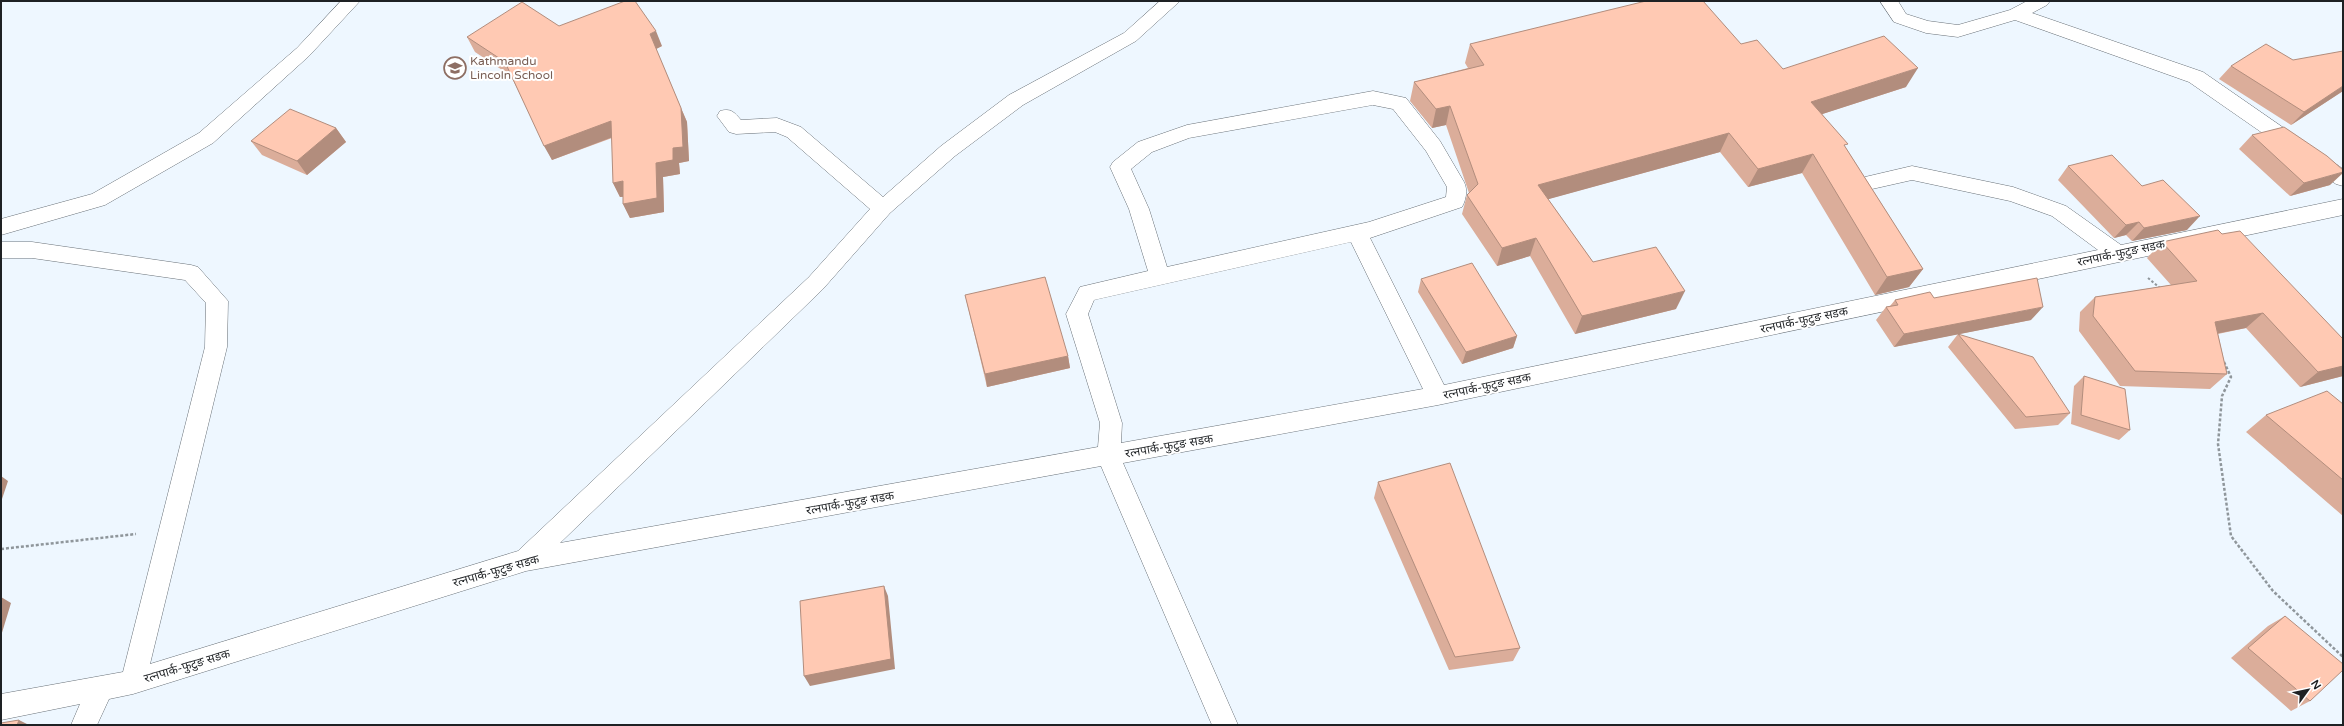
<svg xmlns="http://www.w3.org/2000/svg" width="2344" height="726" viewBox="0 0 2344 726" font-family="'Varela Round','Noto Sans Devanagari',sans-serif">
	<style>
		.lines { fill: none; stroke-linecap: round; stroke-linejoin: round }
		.minor-casing { stroke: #697178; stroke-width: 1 }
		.path-far1 { stroke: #8f969b; stroke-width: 2; stroke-dasharray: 2.5 2; stroke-linecap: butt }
		.path { stroke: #8f969b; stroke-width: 2.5; stroke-dasharray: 3 2; stroke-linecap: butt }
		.minor { fill: #fff; fill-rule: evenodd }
		.wall { fill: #dbad9a }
		.shaded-wall { fill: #b28d7d }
		.building { fill: #ffc9b3; stroke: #b28d7d }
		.labels { text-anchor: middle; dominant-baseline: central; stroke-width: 4; stroke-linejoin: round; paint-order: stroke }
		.education-label { font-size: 12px; fill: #785e54; stroke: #fff; text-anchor: start }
		.street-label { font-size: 12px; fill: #1e2124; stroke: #fff }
	</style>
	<rect width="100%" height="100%" fill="#eef7ff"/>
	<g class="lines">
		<g class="minor-casing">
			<path id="minor" d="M341,1H360L309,56L213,143L105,205L1,235V219L92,194L199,133L297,48Z
				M1160,1H1180L1136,41L1023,105L955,156L890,213L823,289L560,543L1098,447L1100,423L1066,314L1080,287L1148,271L1129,209L1110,167L1113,162L1138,142L1187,125L1373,91L1406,98L1440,141L1464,182C1468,190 1466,200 1462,207L1370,238L1444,385L2098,250L2052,216L2010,201L1912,180L1872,189L1865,187L1862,182L1865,177L1912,166L2013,187L2066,206L2121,245L2343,199V215L1438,405L1123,463L1238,725H1212L1101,466L526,571L133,694L109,699L97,725H71L80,704L1,720V694L123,672L205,347L206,303L185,280L32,258H1V242H32L191,265L198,267L228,301L227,347L150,664L518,551L809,277L870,209L787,137L775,132L736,134L729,132L717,116L720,111C731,108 734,112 741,120L777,118L801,127L883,197L941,146L1009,95L1124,33ZM1373,105L1393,109L1426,151L1447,187L1446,197L1369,222L1167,267L1149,209L1131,169L1152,152L1189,138ZM1351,242L1423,389L1121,443L1122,423L1088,314L1094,300Z
				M1880,1H1898L1906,14L1928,21L1958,25L2010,10L2027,1H2050L2047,5L2032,13L2203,72L2343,169V186L2336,184L2189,82L2015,20L1958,37L1926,33L1894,22Z"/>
		</g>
		<path class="path-far1" d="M2148,278L2160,288"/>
		<path class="path" d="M2224,362L2231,377L2222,396L2218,444L2231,536L2273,591L2343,657
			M1,549L136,534"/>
		<use href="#minor" class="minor"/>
	</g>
	<path class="wall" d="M559,26L662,46L656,49L687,122L689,161L679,163L680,174L663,177L664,212L630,218L623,204V197H620L613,183L612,138L552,160L511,76L475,52L467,37Z
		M1470,44H1741L1783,69L1906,87L1822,114L1846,148L1923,269L1909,287L1875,295L1802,173L1748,187L1720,152L1548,199L1593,262L1676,309L1575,334L1530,256L1497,266L1462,214L1467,195L1469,193L1446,125L1432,128L1410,101L1414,82L1468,68L1465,63Z
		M2231,66L2343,91L2291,125L2219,79Z
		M336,128L346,142L307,175L262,155L251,141Z
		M2252,135L2330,185L2290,196L2239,149Z
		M2068,166L2142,186L2187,230L2132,241L2126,235L2114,238L2058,180Z
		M2222,234L2343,339V376L2300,387L2246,328L2218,334L2227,374L2210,389L2120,386L2079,331L2080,312L2095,297L2171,285L2147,258L2162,242Z
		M1421,279L1517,336L1513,348L1462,364L1418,292Z
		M965,295L1068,356L1070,368L987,387Z
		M1934,298L2031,320L1959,334L2070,413L2058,425L2015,429L1948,347L1958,334L1894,347L1876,320L1886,307L1890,306L1895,300Z
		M2084,376L2130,430L2119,440L2071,424L2074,386Z
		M2343,404V516L2246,432L2266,415Z
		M1378,482L1520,648L1513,661L1449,670L1374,498Z
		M2285,616L2310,701L2291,711L2231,658L2268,626Z"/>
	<path class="shaded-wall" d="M656,31L662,46L656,49L650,34Z
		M1918,68L1906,87L1801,121L1811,102Z
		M2343,86V91L2291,125L2304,112Z
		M1450,106L1446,125L1432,128L1436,109Z
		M681,108L687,122L689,161L679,163L680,174L663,177L664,212L630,218L623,204L656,163L673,148Z
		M611,121L618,135L552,160L544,146Z
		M336,128L346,142L307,175L297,161Z
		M1729,133L1720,152L1531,204L1538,185Z
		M1813,154L1802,173L1748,187L1758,169Z
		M2343,172V173L2330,185L2290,196L2304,183Z
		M623,181L630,196L620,197L613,183Z
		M2200,216L2187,230L2132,241L2144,228Z
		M2139,222L2126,235L2114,238L2126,225Z
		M1536,238L1530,256L1497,266L1502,248Z
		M1923,269L1909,287L1875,295L1887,277Z
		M1685,291L1676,309L1575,334L1582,316Z
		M2043,307L2031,320L1894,347L1904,334Z
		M2263,313L2246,328L2199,337L2215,322Z
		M1517,336L1513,348L1462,364L1466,352Z
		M1068,356L1070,368L987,387L985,374Z
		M2343,366V376L2300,387L2318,372Z
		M1,476L8,481L1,502Z
		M884,586L888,596L895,669L810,686L804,676Z
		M1,597L11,603L1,636Z
		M19,720L29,725H17Z"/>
	<path class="building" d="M625,1H635L656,31L650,34L681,108L683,147L673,148V160L656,163L657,198L623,204V181L613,183L611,121L544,146L505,62L467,37L522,2L559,26Z
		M1646,1H1703L1741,44L1757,40L1783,69L1884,36L1918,68L1811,102L1848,144L1844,145L1923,269L1887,277L1813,154L1758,169L1729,133L1538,185L1593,262L1656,247L1685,291L1582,316L1536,238L1502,248L1467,195L1478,184L1450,106L1436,109L1414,82L1484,65L1470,44Z
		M2266,44L2293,60L2343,51V86L2304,112L2231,66Z
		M290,109L336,128L297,161L251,141Z
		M2284,127L2327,156L2343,170V172L2304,183L2252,135Z
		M2112,155L2142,186L2163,180L2200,216L2144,228L2139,222L2126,225L2068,166Z
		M2218,230L2222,234L2240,231L2343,339V366L2318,372L2263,313L2215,322L2227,374L2135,371L2093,316L2095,297L2197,281L2162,242Z
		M1472,263L1517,336L1466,352L1421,279Z
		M1045,277L1068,356L985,374L965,295Z
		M2037,278L2043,307L1904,334L1886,307L1898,305L1895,300L1930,292L1934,298Z
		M1958,334L2033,357L2070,413L2026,417Z
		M2084,376L2125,389L2130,430L2081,415Z
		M2327,391L2343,404V480L2266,415Z
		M1450,463L1520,648L1455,657L1378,482Z
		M884,586L891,659L804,676L800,601Z
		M2285,616L2343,664V670L2310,701L2248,648Z
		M19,720L17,725H1V723Z"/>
	<defs>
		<g id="school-ring" transform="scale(1.15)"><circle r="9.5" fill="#fff" stroke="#8d6e63" stroke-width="1.5"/><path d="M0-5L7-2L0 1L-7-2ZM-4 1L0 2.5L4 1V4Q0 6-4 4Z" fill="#8d6e63"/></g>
	</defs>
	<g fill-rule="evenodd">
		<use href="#school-ring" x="455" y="68"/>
	</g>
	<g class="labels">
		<g class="education-label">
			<text x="470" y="61">Kathmandu<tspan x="470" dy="14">Lincoln School</tspan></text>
		</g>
		<g class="street-label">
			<text transform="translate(2121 253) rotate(-12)">रत्नपार्क-फुटुङ सडक</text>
			<text transform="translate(1804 320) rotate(-12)">रत्नपार्क-फुटुङ सडक</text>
			<text transform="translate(1487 386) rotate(-12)">रत्नपार्क-फुटुङ सडक</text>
			<text transform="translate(1169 446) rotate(-10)">रत्नपार्क-फुटुङ सडक</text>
			<text transform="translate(850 503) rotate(-10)">रत्नपार्क-फुटुङ सडक</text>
			<text transform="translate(496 571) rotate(-16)">रत्नपार्क-फुटुङ सडक</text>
			<text transform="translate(187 666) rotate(-17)">रत्नपार्क-फुटुङ सडक</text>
		</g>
	</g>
	<rect width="2344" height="726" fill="none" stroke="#1e2124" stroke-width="4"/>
	<g transform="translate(2308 690) rotate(57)" stroke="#ffffff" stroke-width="3" paint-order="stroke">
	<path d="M0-3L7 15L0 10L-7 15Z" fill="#1e2124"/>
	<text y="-6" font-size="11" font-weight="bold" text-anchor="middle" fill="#1e2124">N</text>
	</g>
</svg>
